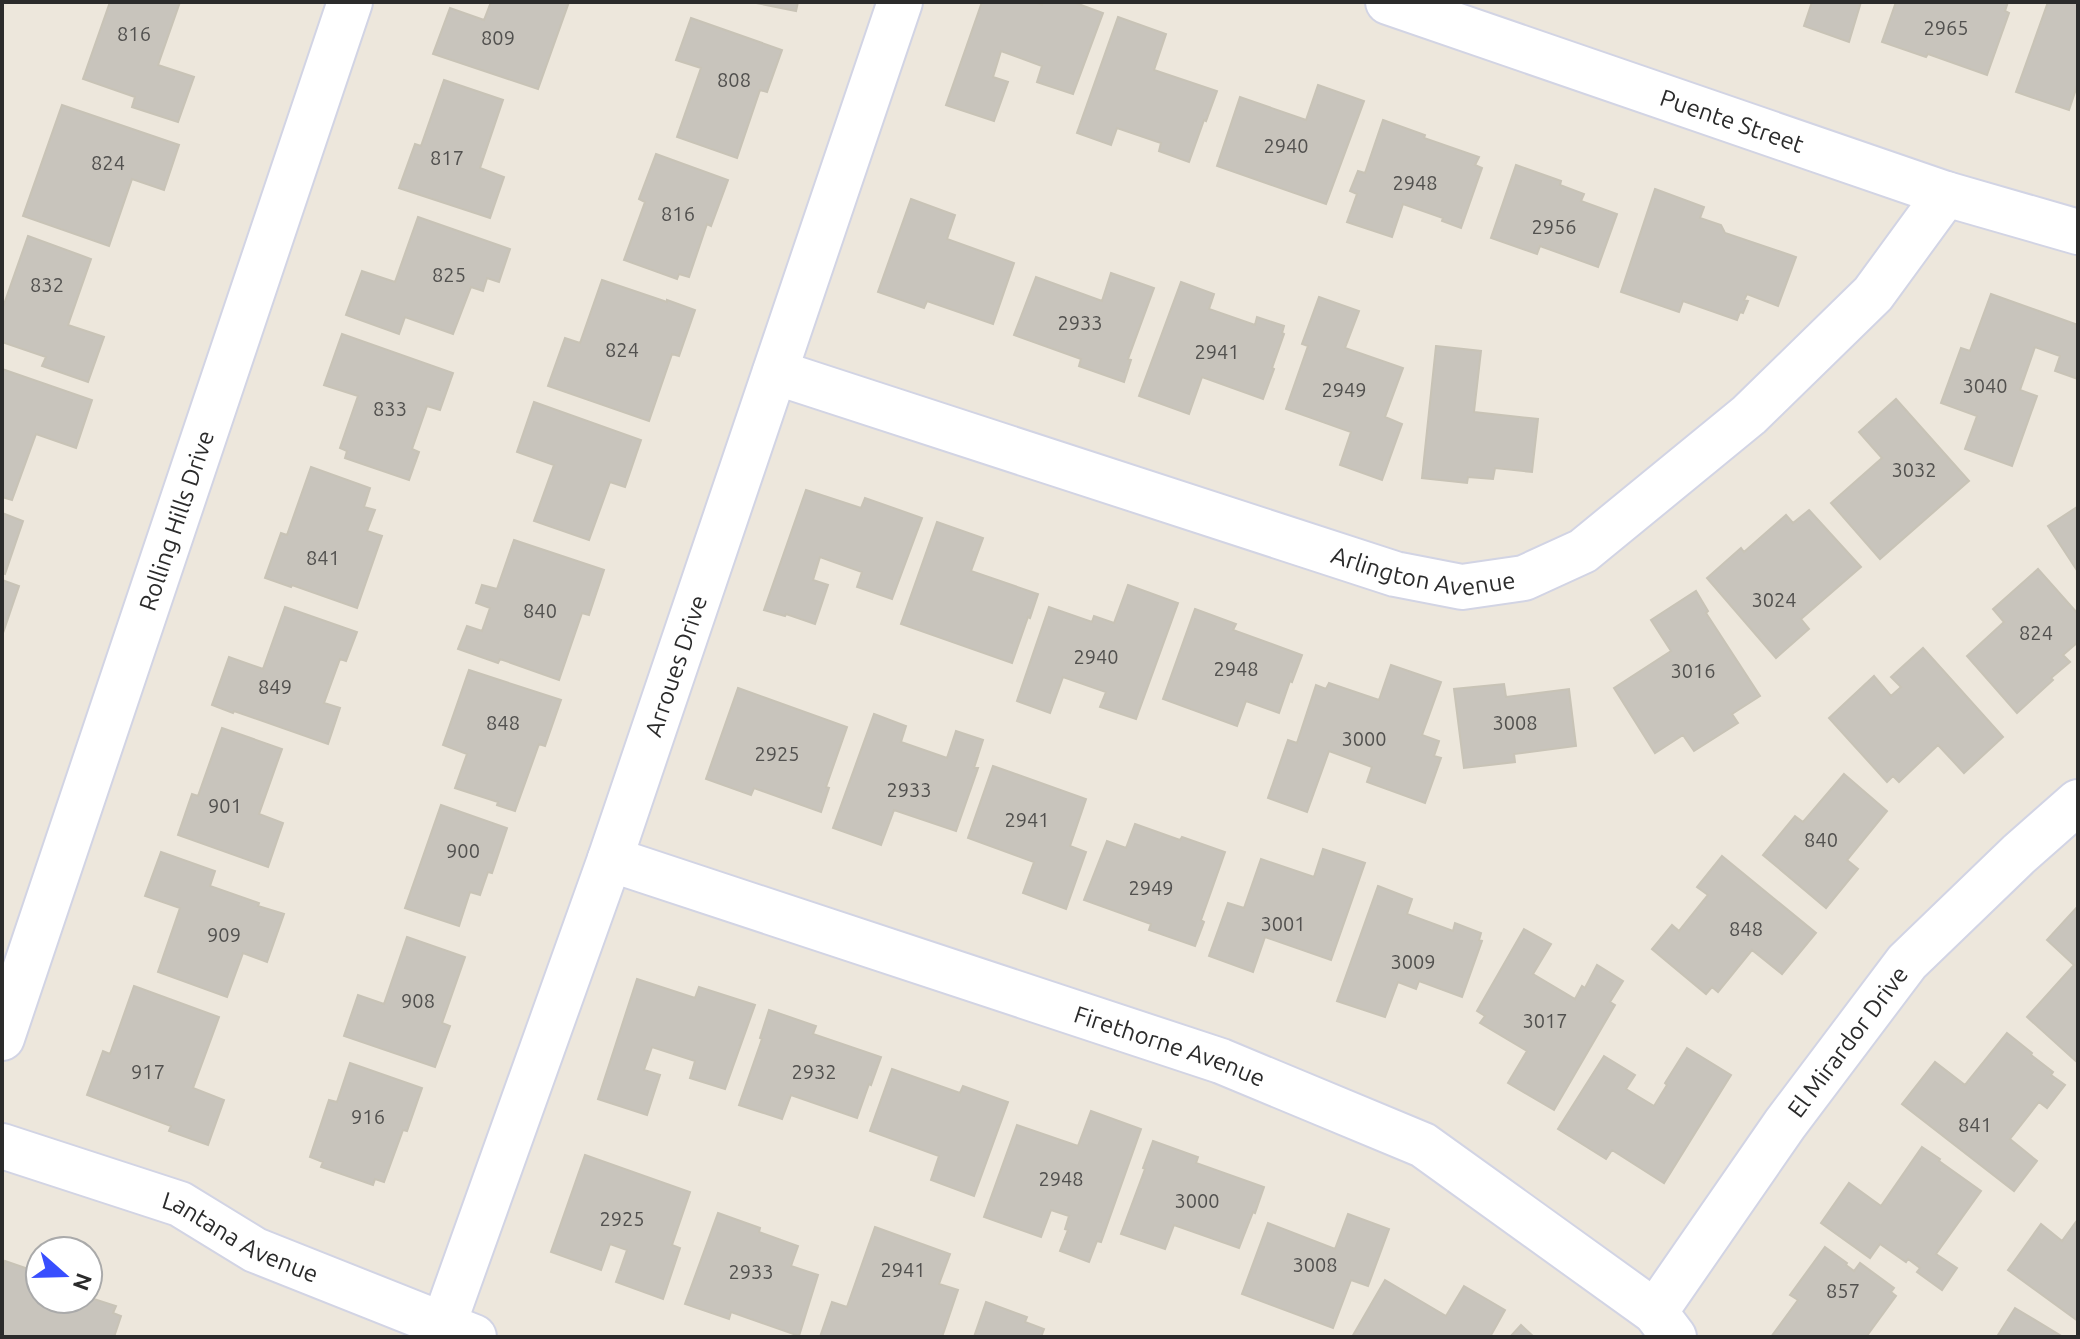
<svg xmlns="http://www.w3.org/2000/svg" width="2080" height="1339" viewBox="0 0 2080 1339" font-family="Ubuntu,sans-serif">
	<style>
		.building { fill: #c8c4bc; stroke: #c8c3b6; stroke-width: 2 }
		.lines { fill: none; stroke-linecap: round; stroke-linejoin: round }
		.street-casing { stroke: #d2d4e4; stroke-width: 48 }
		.secondary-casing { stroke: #d2d4e4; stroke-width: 48 }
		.street { stroke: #fff; stroke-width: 44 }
		.secondary { stroke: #fff; stroke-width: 44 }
		.labels { text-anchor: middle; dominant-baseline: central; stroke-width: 6; stroke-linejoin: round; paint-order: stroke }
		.number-label { font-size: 20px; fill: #52514f }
		.street-label { font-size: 24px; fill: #2b2b2b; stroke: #fff }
	</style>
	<rect width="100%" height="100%" fill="#ede7dc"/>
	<path class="building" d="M110,2H180L158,65L194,77L178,122L132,107L135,97L83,79Z
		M491,2H569L538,89L433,54L450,8L484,20Z
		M751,2H798L796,11Z
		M982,2H1035L1042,5L1043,2H1073L1103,13L1073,94L1037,82L1042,66L1001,51L993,77L1008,82L994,121L946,105Z
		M1812,2H1861L1849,42L1804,26Z
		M1896,2H2008L2005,11L2009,13L1987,75L1928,54L1926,57L1882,42Z
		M2048,2H2078V83L2069,110L2016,92Z
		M1118,17L1166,34L1154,70L1217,91L1206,121L1204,120L1189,162L1159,151L1161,143L1117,128L1111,145L1077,133Z
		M691,18L782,50L767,92L760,90L737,158L677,137L701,68L676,60Z
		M444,80L503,100L480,168L504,177L490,218L399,188L415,144L421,146Z
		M1318,85L1364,101L1326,204L1217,166L1240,97L1306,120Z
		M62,105L179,145L164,190L132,179L109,246L23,216Z
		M1383,120L1425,135L1424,138L1479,157L1475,165L1482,168L1461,228L1442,221L1443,218L1403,204L1392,237L1347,222L1357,194L1350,191L1358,171L1365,173Z
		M656,154L728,180L711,226L707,224L689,277L679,274L677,279L624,260L645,202L639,199Z
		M1516,165L1561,181L1560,185L1584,194L1581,201L1617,214L1598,267L1540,246L1537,254L1491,238Z
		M1655,189L1704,207L1700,218L1721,225L1725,233L1796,257L1778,306L1747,294L1744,300L1748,301L1743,313L1740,312L1737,320L1683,301L1679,312L1621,292Z
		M911,199L955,215L947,239L1014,263L993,324L927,301L924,308L878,292Z
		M418,217L510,249L499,282L487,278L483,291L471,287L453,334L405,317L399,334L346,315L362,271L395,282Z
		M28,236L91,259L68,325L104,337L88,382L42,366L46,357L2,342V310Z
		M1111,273L1154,288L1128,359L1131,360L1124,382L1079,366L1081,359L1014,335L1036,277L1102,301Z
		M602,280L667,302V300L695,310L679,356L672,354L649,421L548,386L565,338L580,343Z
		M1181,282L1214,294L1209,309L1255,325L1257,317L1284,326L1282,333L1284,334L1272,368L1274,369L1263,399L1202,377L1189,414L1139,396Z
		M1991,294L2078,325V379L2055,371L2060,356L2035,347L2020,390L2037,396L2012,466L1965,449L1977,416L1941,403L1961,348L1970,351Z
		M1319,297L1359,311L1345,348L1403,368L1385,417L1402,424L1382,480L1340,465L1351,432L1286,409L1308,346L1302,344Z
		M342,334L453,373L440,410L427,406L412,449L419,452L409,480L345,458L347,451L340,448L358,396L324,385Z
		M1436,346L1481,351L1474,412L1538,419L1532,472L1495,468L1493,479L1468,477L1467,483L1422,478Z
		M2,369L92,400L76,448L36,434L12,500L2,497Z
		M1896,399L1969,481L1880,559L1831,503L1882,458L1859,432Z
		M534,402L641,440L625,487L610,482L589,540L534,521L554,465L517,452Z
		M311,467L370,488L364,507L375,510L367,531L382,536L357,608L292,585L291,587L265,578L281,533L287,535Z
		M806,490L861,508L865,498L922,518L892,599L857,587L862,572L820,557L813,580L828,585L815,624L786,614L785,616L764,610Z
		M2077,507L2078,508V572L2048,526Z
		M1809,510L1861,567L1801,619L1809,629L1776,658L1707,578L1741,548L1744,552L1786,515L1793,523Z
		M2,513L23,521L5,574L2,573Z
		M937,522L983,538L971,571L1038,594L1030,618L1028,617L1012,663L901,624Z
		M514,540L604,570L589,615L582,613L559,680L500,659L498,663L458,649L467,626L482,631L490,608L476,603L482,585L497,589Z
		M2038,569L2078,614V642L2063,655L2070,662L2051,678L2053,680L2017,713L1967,656L2004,622L1993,609Z
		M2,580L19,586L2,636Z
		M1128,585L1178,603L1136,719L1100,707L1106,692L1063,677L1050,713L1017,701L1049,607L1092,622L1094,616L1114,623Z
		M1696,591L1708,611L1706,613L1760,696L1732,714L1738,723L1694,751L1683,735L1655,753L1614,688L1671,651L1651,620Z
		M285,607L357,632L346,661L340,659L324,703L340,708L328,744L234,711L233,713L212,705L229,657L263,669Z
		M1195,609L1236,624L1233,630L1302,655L1292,682L1290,681L1279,713L1246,701L1237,726L1163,699Z
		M1923,648L2003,737L1964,773L1938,745L1899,782L1893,776L1887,782L1829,718L1874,676L1891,696L1901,687L1891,677Z
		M1391,665L1441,682L1422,735L1439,741L1434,756L1441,758L1425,803L1367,782L1372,767L1329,751L1307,812L1268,798L1288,740L1297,743L1316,685L1326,689L1329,683L1379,700Z
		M469,670L561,700L545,746L539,744L515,811L497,805L498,802L455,788L467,754L443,745Z
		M1504,684L1506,697L1569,689L1576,746L1514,754L1515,762L1464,768L1454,689Z
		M738,688L847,727L826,787L829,788L821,812L754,788L751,795L706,779Z
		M874,714L906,726L901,742L947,758L956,731L983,740L974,768H978L956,831L894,810L881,845L833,828Z
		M222,728L282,749L259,814L283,823L268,867L178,835L192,794L198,796Z
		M993,766L1086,799L1070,846L1086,852L1066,909L1023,893L1034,862L968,838Z
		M1844,774L1887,811L1847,860L1858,869L1826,908L1763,855L1795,816L1803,822Z
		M441,805L507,828L492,873L488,872L480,895L470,892L459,926L405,908Z
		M1135,824L1180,840L1182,837L1225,852L1201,920L1204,922L1195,946L1149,930L1151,924L1084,900L1107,841L1126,848Z
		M1323,849L1365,863L1331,960L1265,937L1253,972L1209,956L1228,903L1244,908L1261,859L1314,877Z
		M161,852L215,871L210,886L259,903L258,906L284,914L267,962L243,953L227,997L158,972L180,908L145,896Z
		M1722,856L1816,933L1782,974L1752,950L1718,992L1712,987L1706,994L1652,949L1672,925L1679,931L1708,895L1697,887Z
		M1378,886L1412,899L1407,914L1453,931L1455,923L1481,933L1479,940L1482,941L1462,997L1419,981L1416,989L1398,982L1385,1017L1337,1001Z
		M2078,906V1063L2027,1017L2074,965L2047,940Z
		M1524,929L1551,944L1533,974L1575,999L1582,986L1585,988L1597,965L1623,981L1610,1002L1615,1005L1554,1110L1508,1083L1527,1051L1480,1023L1485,1016L1477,1011Z
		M407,937L465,957L442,1023L450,1026L435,1067L344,1036L358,995L384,1004Z
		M637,979L695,998L699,987L755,1005L725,1089L690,1078L695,1061L652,1047L644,1070L660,1075L647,1115L598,1099Z
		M134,986L219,1017L193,1088L224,1100L208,1145L169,1131L171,1126L87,1095L103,1051L110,1054Z
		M769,1010L816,1026L813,1034L881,1057L871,1085L869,1084L857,1118L791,1095L782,1119L739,1105L762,1039L760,1038Z
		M2007,1033L2032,1053L2031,1055L2053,1072L2051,1075L2065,1085L2047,1108L2039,1102L2010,1139L2037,1161L2014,1191L1902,1104L1935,1062L1965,1085Z
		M1687,1048L1731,1075L1664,1183L1612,1150L1606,1159L1558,1129L1604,1056L1635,1075L1626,1089L1654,1106L1667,1085L1665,1083Z
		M350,1063L422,1088L407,1131L403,1130L384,1182L375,1179L373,1185L321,1167L323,1162L310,1157L329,1100L337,1102Z
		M892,1069L960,1093L963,1086L1008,1102L974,1196L931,1180L939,1156L870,1131Z
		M1091,1111L1141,1129L1101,1242L1097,1241L1089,1262L1060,1251L1068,1230L1065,1229L1069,1216L1051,1210L1041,1237L984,1217L1017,1125L1078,1146Z
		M1153,1141L1198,1157L1196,1163L1264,1187L1255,1213L1253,1212L1239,1248L1174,1225L1165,1249L1121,1234L1145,1169L1143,1168Z
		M1922,1147L1940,1159L1939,1161L1981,1191L1936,1254L1957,1268L1942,1290L1917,1272L1920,1268L1908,1259L1906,1262L1880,1244L1870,1258L1821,1223L1849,1183L1881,1206Z
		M585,1155L690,1192L672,1245L680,1248L663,1299L616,1282L627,1250L610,1244L601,1270L551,1252Z
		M718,1213L760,1228L759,1232L798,1246L791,1266L818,1275L799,1336L731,1312L729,1319L685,1304Z
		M1348,1214L1389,1229L1368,1286L1351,1280L1333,1328L1242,1294L1268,1223L1335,1249Z
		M2078,1219V1321L2008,1270L2041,1224L2062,1241Z
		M875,1227L950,1254L939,1284L958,1290L942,1337H820L832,1302L847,1307Z
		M1825,1247L1847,1263L1846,1265L1854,1271L1860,1263L1894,1288L1891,1292L1896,1296L1866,1337H1771L1798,1300L1790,1295Z
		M5,1261L40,1273V1299H88V1297L116,1306L113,1313L121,1316L114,1337H2V1271Z
		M1385,1280L1446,1316L1464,1286L1505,1310L1490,1337H1352Z
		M986,1302L1027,1317L1025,1322L1044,1329L1041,1337H974Z
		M2015,1308L2063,1337H2002L1998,1335Z
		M1521,1325L1534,1337H1510Z"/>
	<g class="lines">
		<g class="street-casing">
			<g id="street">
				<path id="s1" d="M1388,2L1946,194L2078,232"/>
				<path id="s2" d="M775,372L1395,574L1462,587L1524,578L1583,551L1749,415L1873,294L1946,194"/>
				<path id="s3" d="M610,859L1221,1061L1423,1145L1655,1312L1674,1337"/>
				<path id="s4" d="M2,1146L180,1204L255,1250L474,1337"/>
				<path id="s5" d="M1655,1312L1785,1124L1907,962L2019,854L2078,802"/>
				<path id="s6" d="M443,1326L610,859L900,2"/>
			</g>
		</g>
		<g class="secondary-casing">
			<g id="secondary">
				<path id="s7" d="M2,1038L350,2"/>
			</g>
		</g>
		<use href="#street" class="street"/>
		<use href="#secondary" class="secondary"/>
	</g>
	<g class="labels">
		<g class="number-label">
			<text x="1946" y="27">2965</text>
			<text x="134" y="33">816</text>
			<text x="498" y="37">809</text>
			<text x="734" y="79">808</text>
			<text x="1286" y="145">2940</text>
			<text x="447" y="157">817</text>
			<text x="108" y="162">824</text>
			<text x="1415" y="182">2948</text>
			<text x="678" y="213">816</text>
			<text x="1554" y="226">2956</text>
			<text x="449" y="274">825</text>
			<text x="47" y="284">832</text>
			<text x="1080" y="322">2933</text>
			<text x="622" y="349">824</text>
			<text x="1217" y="351">2941</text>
			<text x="1985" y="385">3040</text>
			<text x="1344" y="389">2949</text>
			<text x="390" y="408">833</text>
			<text x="1914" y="469">3032</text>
			<text x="323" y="557">841</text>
			<text x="1774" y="599">3024</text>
			<text x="540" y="610">840</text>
			<text x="2036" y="632">824</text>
			<text x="1096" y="656">2940</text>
			<text x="1236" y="668">2948</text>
			<text x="1693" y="670">3016</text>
			<text x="275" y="686">849</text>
			<text x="503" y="722">848</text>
			<text x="1515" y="722">3008</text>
			<text x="1364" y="738">3000</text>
			<text x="777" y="753">2925</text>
			<text x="909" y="789">2933</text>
			<text x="225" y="805">901</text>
			<text x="1027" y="819">2941</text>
			<text x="1821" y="839">840</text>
			<text x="463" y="850">900</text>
			<text x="1151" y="887">2949</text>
			<text x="1283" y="923">3001</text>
			<text x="1746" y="928">848</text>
			<text x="224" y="934">909</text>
			<text x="1413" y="961">3009</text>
			<text x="418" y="1000">908</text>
			<text x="1545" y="1020">3017</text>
			<text x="148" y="1071">917</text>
			<text x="814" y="1071">2932</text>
			<text x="368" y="1116">916</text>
			<text x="1975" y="1124">841</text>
			<text x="1061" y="1178">2948</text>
			<text x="1197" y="1200">3000</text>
			<text x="622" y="1218">2925</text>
			<text x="1315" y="1264">3008</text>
			<text x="903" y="1269">2941</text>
			<text x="751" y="1271">2933</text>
			<text x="1843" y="1290">857</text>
		</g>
		<g class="street-label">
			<text stroke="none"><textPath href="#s1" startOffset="364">Puente Street</textPath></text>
			<text stroke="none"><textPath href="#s7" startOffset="546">Rolling Hills Drive</textPath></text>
			<text stroke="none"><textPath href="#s2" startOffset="680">Arlington Avenue</textPath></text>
			<text stroke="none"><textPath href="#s6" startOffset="700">Arroues Drive</textPath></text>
			<text stroke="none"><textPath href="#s5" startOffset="332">El Mirardor Drive</textPath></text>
			<text stroke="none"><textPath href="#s3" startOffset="590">Firethorne Avenue</textPath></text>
			<text stroke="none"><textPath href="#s4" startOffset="256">Lantana Avenue</textPath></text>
		</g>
	</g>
	<rect width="2080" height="1339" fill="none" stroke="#2b2b2b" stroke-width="8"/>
	<g transform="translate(64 1275) rotate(110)"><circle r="38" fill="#ffffff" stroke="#aaaaaa" stroke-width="2"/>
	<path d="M0-6L14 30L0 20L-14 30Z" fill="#384efe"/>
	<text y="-12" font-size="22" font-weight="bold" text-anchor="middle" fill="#2b2b2b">N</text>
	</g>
</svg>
